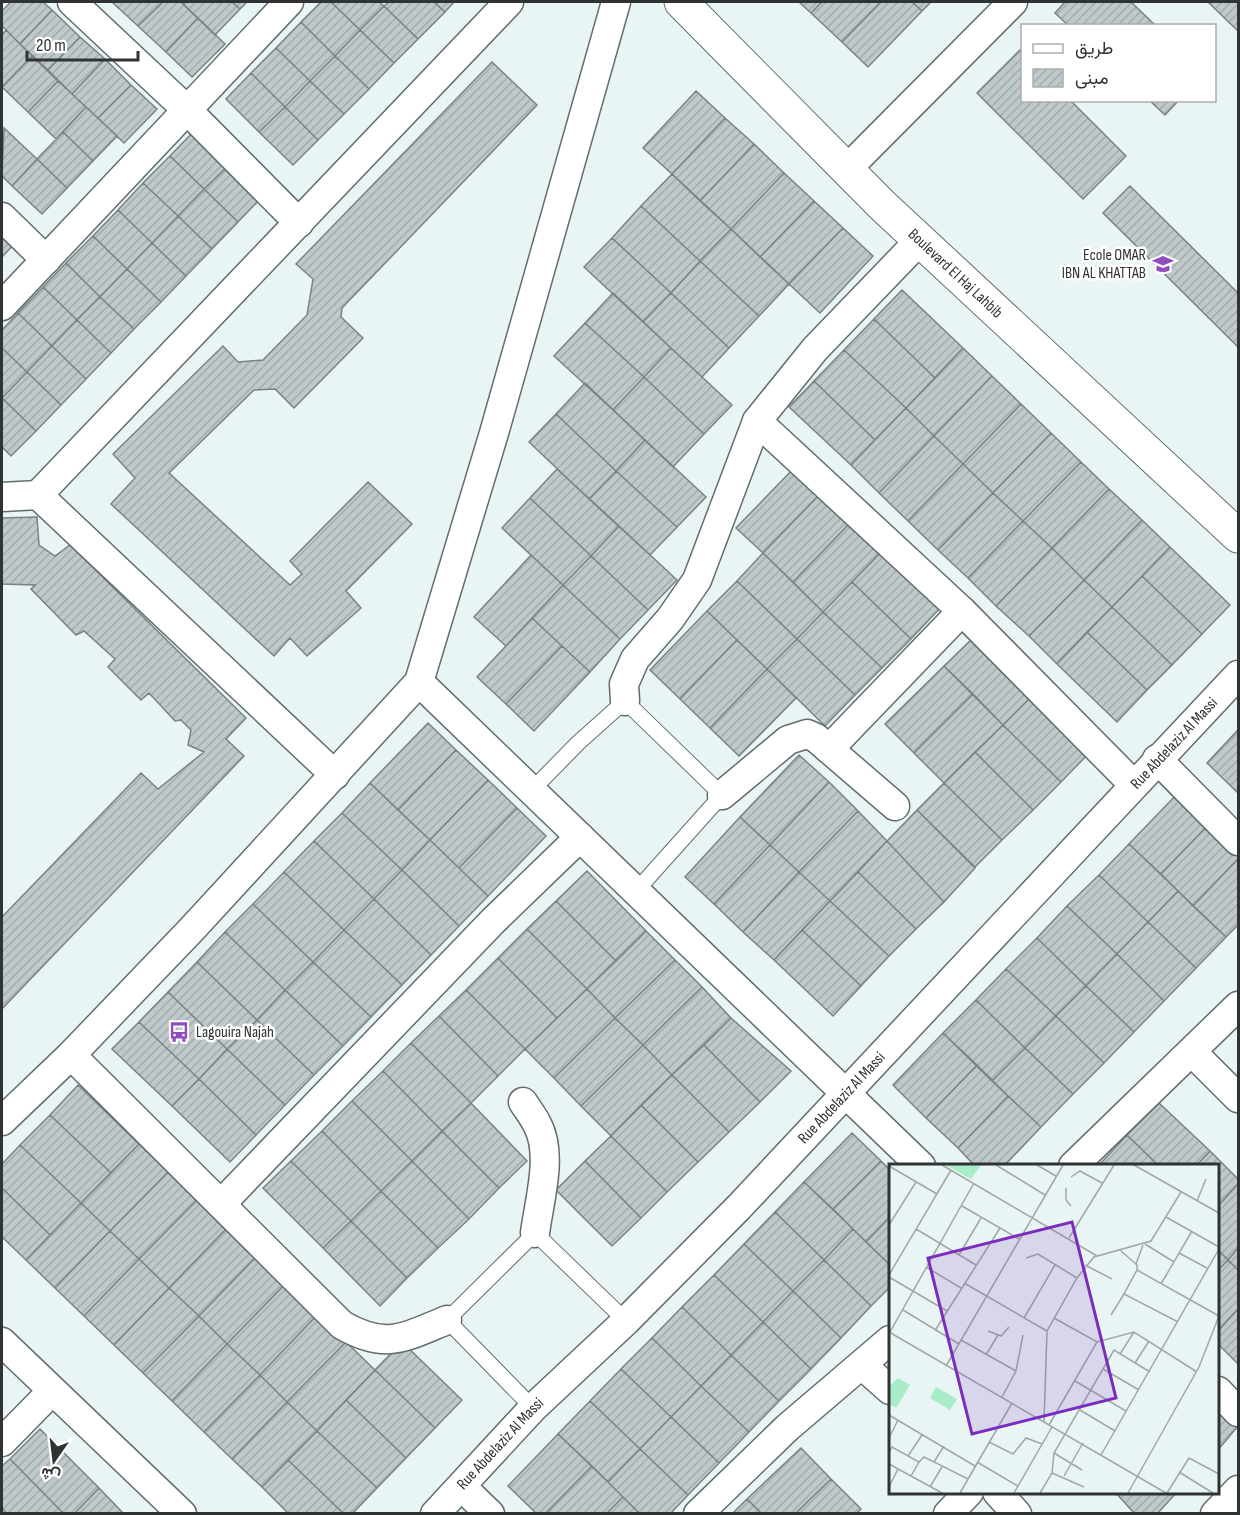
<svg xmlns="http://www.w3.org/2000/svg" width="1240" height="1515" viewBox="0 0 1240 1515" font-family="'Sofia Sans Condensed',Vazirmatn,sans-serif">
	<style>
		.building { fill: url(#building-hatch); stroke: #7a8285; stroke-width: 1.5 }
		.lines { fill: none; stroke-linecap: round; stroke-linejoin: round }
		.lane-casing { stroke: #646d6d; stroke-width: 17 }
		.street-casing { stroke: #646d6d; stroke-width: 31 }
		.secondary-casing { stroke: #646d6d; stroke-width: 35 }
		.lane { stroke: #fff; stroke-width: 15 }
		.street { stroke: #fff; stroke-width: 28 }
		.secondary { stroke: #fff; stroke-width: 33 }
		.labels { text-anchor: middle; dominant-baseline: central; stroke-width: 5; stroke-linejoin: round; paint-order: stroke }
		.poi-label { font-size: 16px; fill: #303334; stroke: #fff; text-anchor: end }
		.street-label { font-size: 16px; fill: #303334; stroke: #fff }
		.inset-road { fill: none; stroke: #9fa7a7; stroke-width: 1.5 }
		.view { fill: #7b2cbf; fill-opacity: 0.15; stroke: #7b2cbf; stroke-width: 3 }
		.inset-edge { fill: none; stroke: #303334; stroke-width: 3 }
	</style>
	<defs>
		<pattern id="building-hatch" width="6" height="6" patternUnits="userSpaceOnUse" patternTransform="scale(1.5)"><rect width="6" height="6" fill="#bfc8cb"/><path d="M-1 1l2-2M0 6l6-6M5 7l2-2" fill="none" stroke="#a4acaf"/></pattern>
	</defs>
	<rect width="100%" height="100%" fill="#e9f4f4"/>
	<path class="building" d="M11,2H43L52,10L20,44L2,26V11Z
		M112,2H163L138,26Z
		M163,2H181L198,18L166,52L138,26Z
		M186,2H232L240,9L215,35L183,4Z
		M232,2H247L240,9Z
		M321,2H331L360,30L335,56L301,22Z
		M331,2H379L384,6L360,30Z
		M389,2H434L445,12L418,39L384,6Z
		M434,2H454L445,12Z
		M799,2H822L811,13Z
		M822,2H881L842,42L811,13Z
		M881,2H912L922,11L868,67L842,42Z
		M912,2H931L922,11Z
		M1065,2H1131L1156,26H1069L1055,13Z
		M1208,2H1238V31Z
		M384,6L418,39L394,63L360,30Z
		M52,10L80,37L48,70L20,44Z
		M198,18L225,44L192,77L166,52Z
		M301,22L335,56L310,81L276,48Z
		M6,30L32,56L2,87V35Z
		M360,30L394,63L369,89L335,56Z
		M80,37L105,59L72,94L48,70Z
		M276,48L310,81L285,107L251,73Z
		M1020,50L1022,53V100H1070L1126,156L1083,199L977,93Z
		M32,56L58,81L28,112L2,87Z
		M335,56L369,89L344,114L310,81Z
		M105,59L131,85L98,118L72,94Z
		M492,62L537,105L342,308L341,317L363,338L294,408L275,389L254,390L169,473L290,585L302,574L290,561L368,482L412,524L346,591L361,608L307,656L290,638L274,656L111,504L135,478L113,454L223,346L238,362L263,360L307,315L313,279L296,264Z
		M251,73L285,107L259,132L226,99Z
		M58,81L86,107L56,139L28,112Z
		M310,81L344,114L318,140L285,107Z
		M131,85L157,109L124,143L98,118Z
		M696,91L725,118L672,174L643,148Z
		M1149,100H1179L1165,115Z
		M86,107L117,136L93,161L63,132Z
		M285,107L318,140L293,165L259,132Z
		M725,118L754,144L700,201L672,174Z
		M4,128L37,159L12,186L2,176Z
		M195,130L230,164L204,189L170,156Z
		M63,132L93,161L67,188L37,159Z
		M754,144L784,173L731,229L700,201Z
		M170,156L204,189L178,216L143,183Z
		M37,159L67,188L42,214L12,186Z
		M230,164L263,196L238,222L204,189Z
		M784,173L814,201L760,257L731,229Z
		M672,174L731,229L700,261L641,206Z
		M143,183L178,216L152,243L118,210Z
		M1130,186L1238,293V347L1103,213Z
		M204,189L238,222L212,249L178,216Z
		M814,201L843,228L789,284L760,257Z
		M641,206L700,261L671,293L612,238Z
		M118,210L152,243L127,269L93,236Z
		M178,216L212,249L186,276L152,243Z
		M2,228L16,242L2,257Z
		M843,228L873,256L820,313L789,284Z
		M731,229L789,284L759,316L700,261Z
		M93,236L127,269L100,297L66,263Z
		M612,238L671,293L643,322L584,267Z
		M152,243L186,276L161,302L127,269Z
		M700,261L759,316L729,348L671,293Z
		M66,263L100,297L77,320L43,287Z
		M127,269L161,302L134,329L100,297Z
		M43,287L77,320L52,346L18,313Z
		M902,290L963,348L935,378L874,319Z
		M613,293L671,348L644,377L585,323Z
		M671,293L729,348L702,377L643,322Z
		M100,297L134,329L111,353L77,320Z
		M18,313L52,346L27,372L2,348V330Z
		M874,319L935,378L906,408L844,350Z
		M77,320L111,353L86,379L52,346Z
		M585,323L644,377L613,410L554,356Z
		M52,346L86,379L61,405L27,372Z
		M2,348L27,372L2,398Z
		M671,348L732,405L704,434L644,377Z
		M963,348L992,376L934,436L906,408Z
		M844,350L906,408L875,440L814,381Z
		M27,372L61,405L36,431L2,398Z
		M992,376L1021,404L963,464L934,436Z
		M644,377L704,434L673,467L613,410Z
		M814,381L875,440L851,465L789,407Z
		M585,383L645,440L616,471L556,414Z
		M2,398L36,431L11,456L2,447Z
		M1021,404L1051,433L993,493L963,464Z
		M906,408L934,436L879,493L851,465Z
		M556,414L616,471L589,499L529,442Z
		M1051,433L1081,462L1023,521L993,493Z
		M934,436L963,464L908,521L879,493Z
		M645,440L706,497L677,527L616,471Z
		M1081,462L1109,489L1052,548L1023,521Z
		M963,464L993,493L938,550L908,521Z
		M796,466L822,492L763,553L736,528Z
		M557,469L619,526L591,556L530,498Z
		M616,471L677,527L650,555L589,499Z
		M1109,489L1142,520L1084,580L1052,548Z
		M822,492L852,521L793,582L763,553Z
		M993,493L1023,521L968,578L938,550Z
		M530,498L591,556L563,585L502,528Z
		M37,517L39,545L55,556L70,545L246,718L226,739L244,756L2,1009V917L141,773L158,789L204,752L188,745L191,730L181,720L175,721L149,693L141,700L108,667L115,659L84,631L76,635L31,589L35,585L2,584V518Z
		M1142,520L1170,547L1112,607L1084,580Z
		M852,521L883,550L823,612L793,582Z
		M1023,521L1052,548L996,606L968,578Z
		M619,526L677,580L648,610L591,556Z
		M1170,547L1230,605L1202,634L1142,576Z
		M1052,548L1084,580L1029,636L996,606Z
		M883,550L941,607L911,639L852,582Z
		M763,553L823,612L797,639L737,581Z
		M531,555L563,585L506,646L474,617Z
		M591,556L648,610L620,639L563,585Z
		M1142,576L1202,634L1172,665L1112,607Z
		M1084,580L1112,607L1057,664L1029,636Z
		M737,581L797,639L767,669L707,611Z
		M852,582L911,639L882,668L823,612Z
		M563,585L620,639L590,672L532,618Z
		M1112,607L1172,665L1147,690L1087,632Z
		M707,611L737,640L680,699L650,670Z
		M823,612L882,668L855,695L797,639Z
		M532,618L562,646L506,704L477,677Z
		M1087,632L1147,690L1117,722L1057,664Z
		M974,637L1033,695L1003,725L944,666Z
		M797,639L855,695L825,726L767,669Z
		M737,640L767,669L710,728L680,699Z
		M562,646L590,672L534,731L506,704Z
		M944,666L973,694L914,753L885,724Z
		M767,669L796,698L739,756L710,728Z
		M973,694L1003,725L944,783L914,753Z
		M1033,695L1090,752L1061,782L1003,725Z
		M428,723L456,750L398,810L370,783Z
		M1003,725L1061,782L1033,810L975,752Z
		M1238,730V793L1207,763Z
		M456,750L488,780L430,840L398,810Z
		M975,752L1033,810L1002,840L944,783Z
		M799,755L829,782L770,845L740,817Z
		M488,780L517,808L459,868L430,840Z
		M829,782L858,811L799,872L770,845Z
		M370,783L430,840L402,870L342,813Z
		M944,783L1002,840L975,867L917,810Z
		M1180,791L1212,821L1161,874L1129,844Z
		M517,808L546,836L488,896L459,868Z
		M917,810L975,868L944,902L887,841Z
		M858,811L887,841L830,901L799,872Z
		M342,813L402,870L374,899L314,841Z
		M740,817L770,845L714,904L685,877Z
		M1212,821L1238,847V859L1193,906L1161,874Z
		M430,840L488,896L459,926L402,870Z
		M314,841L374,899L344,930L284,872Z
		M887,841L944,902L916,929L858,872Z
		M1129,844L1178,891L1148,922L1099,875Z
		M770,845L799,872L743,932L714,904Z
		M1238,859V925L1226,937L1193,906Z
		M402,870L459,926L431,955L374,899Z
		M587,871L646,931L616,961L556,901Z
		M284,872L344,930L313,962L253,904Z
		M799,872L830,901L774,960L743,932Z
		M858,872L916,929L889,956L830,901Z
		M1099,875L1148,922L1117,954L1067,906Z
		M1178,891L1226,937L1196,968L1148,922Z
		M374,899L431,955L402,985L344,930Z
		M556,901L616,961L587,989L527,929Z
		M830,901L889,956L861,986L802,930Z
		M253,904L313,962L285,990L225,932Z
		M1067,906L1117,954L1086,986L1037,938Z
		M1148,922L1196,968L1164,1001L1117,954Z
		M527,929L587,989L557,1018L498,958Z
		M344,930L402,985L371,1017L313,962Z
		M802,930L861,986L833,1016L774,960Z
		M646,931L675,960L615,1018L587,989Z
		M225,932L285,990L257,1020L197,962Z
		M1037,938L1086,986L1056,1016L1006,969Z
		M1117,954L1164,1001L1134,1032L1086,986Z
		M498,958L557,1018L525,1049L466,990Z
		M675,960L702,987L643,1045L615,1018Z
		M197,962L257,1020L227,1049L168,992Z
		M313,962L371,1017L343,1046L285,990Z
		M1006,969L1056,1016L1025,1048L976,1000Z
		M1086,986L1134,1032L1104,1063L1056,1016Z
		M702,987L731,1018L672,1075L643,1045Z
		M587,989L615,1018L554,1078L525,1049Z
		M285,990L343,1046L314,1075L257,1020Z
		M466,990L525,1049L498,1076L439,1016Z
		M168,992L227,1049L199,1079L139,1022Z
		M976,1000L1025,1048L992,1081L943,1033Z
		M439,1016L498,1076L471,1103L411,1043Z
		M1056,1016L1104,1063L1073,1094L1025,1048Z
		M615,1018L643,1045L581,1106L554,1078Z
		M731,1018L791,1071L760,1102L704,1045Z
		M257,1020L314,1075L285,1105L227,1049Z
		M139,1022L199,1079L172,1106L112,1049Z
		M943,1033L977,1065L926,1118L893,1085Z
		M411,1043L471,1103L442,1131L383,1071Z
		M643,1045L672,1075L611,1136L581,1106Z
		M704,1045L760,1102L729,1132L672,1075Z
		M1025,1048L1073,1094L1041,1127L992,1081Z
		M227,1049L285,1105L256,1135L199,1079Z
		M977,1065L1008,1096L958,1148L926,1118Z
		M383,1071L442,1131L412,1161L352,1101Z
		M672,1075L729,1132L698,1162L641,1105Z
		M199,1079L256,1135L230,1162L172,1106Z
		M78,1085L139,1144L111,1173L50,1115Z
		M1008,1096L1041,1127L1004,1166H975L958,1148Z
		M352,1101L412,1161L381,1191L322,1131Z
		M471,1103L527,1161L499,1188L442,1131Z
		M1159,1103L1210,1151L1196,1166H1159L1127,1135Z
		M641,1105L698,1162L667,1192L611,1136Z
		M50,1115L111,1173L81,1203L20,1145Z
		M322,1131L381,1191L351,1221L291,1161Z
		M442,1131L499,1188L469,1219L412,1161Z
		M852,1133L881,1161L833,1209L804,1182Z
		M1127,1135L1159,1166H1098Z
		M611,1136L667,1192L641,1218L585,1161Z
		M139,1144L168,1172L110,1231L81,1203Z
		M20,1145L81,1203L50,1235L2,1188V1164Z
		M1210,1151L1238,1179V1184L1218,1206V1166H1196Z
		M291,1161L351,1221L323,1248L263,1188Z
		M412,1161L469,1219L438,1248L381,1191Z
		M585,1161L641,1218L612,1246L556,1190Z
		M881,1161L890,1170V1217L866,1242L833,1209Z
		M168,1172L197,1200L139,1259L110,1231Z
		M804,1182L853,1229L824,1260L775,1212Z
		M1238,1184V1248L1228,1260L1218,1250V1206Z
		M2,1188L50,1235L26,1260L2,1237Z
		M381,1191L438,1248L407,1278L351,1221Z
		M197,1200L227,1228L169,1288L139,1259Z
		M81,1203L110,1231L55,1288L26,1260Z
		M775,1212L824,1260L793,1291L744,1244Z
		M890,1217V1265L866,1242Z
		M351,1221L407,1278L380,1306L323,1248Z
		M227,1228L256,1257L199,1316L169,1288Z
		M853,1229L890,1265V1287L871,1306L824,1260Z
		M110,1231L139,1259L84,1316L55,1288Z
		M744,1244L793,1291L763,1322L714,1275Z
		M1238,1248V1270L1228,1260Z
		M1218,1250L1228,1260L1218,1270Z
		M256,1257L285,1284L227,1344L199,1316Z
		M139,1259L169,1288L114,1345L84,1316Z
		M824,1260L871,1306L841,1338L793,1291Z
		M1228,1260L1238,1270V1309L1218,1331V1270Z
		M714,1275L763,1322L731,1355L682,1307Z
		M285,1284L317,1315L260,1375L227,1344Z
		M169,1288L199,1316L143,1373L114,1345Z
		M793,1291L841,1338L811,1369L763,1322Z
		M682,1307L731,1355L701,1386L652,1338Z
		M1238,1309V1364L1218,1344V1331Z
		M317,1315L346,1342L287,1402L260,1375Z
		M199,1316L227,1344L172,1401L143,1373Z
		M763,1322L811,1369L779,1401L731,1355Z
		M652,1338L701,1386L671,1417L621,1369Z
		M346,1342L375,1370L317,1431L287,1402Z
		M402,1342L462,1400L435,1428L375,1370Z
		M227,1344L260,1375L204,1432L172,1401Z
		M731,1355L779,1401L749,1432L701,1386Z
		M621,1369L671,1417L640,1449L590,1401Z
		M375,1370L435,1428L406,1458L346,1400Z
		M260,1375L287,1402L232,1459L204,1432Z
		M701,1386L749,1432L719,1463L671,1417Z
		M346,1400L406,1458L377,1488L317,1431Z
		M590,1401L640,1449L608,1482L558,1434Z
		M287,1402L317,1431L262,1487L232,1459Z
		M1218,1406L1238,1426L1218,1450Z
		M671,1417L719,1463L688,1495L640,1449Z
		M40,1429L99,1488L74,1514H64L10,1459Z
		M317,1431L377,1488L352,1514H344L288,1460Z
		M558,1434L592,1466L545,1514H537L508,1486Z
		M801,1448L831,1479L795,1514H762L747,1499Z
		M640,1449L688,1495L670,1514H640L608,1482Z
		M10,1459L64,1514H7L2,1508V1466Z
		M288,1460L344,1514H289L262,1487Z
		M592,1466L623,1497L606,1514H545Z
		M831,1479L861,1509L856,1514H795Z
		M99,1488L124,1514H74Z
		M1115,1492H1177L1157,1514H1135Z
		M623,1497L640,1514H606Z
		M747,1499L762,1514H732Z"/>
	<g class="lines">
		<g class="lane-casing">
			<path id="lane" d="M530,792L578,743L625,701L722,795L637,890
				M533,1408L447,1320L535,1233L626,1321"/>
		</g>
		<g class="street-casing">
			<g id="street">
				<path d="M72,2L186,109L299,223"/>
				<path d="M847,169L1013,2"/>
				<path d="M2,217L46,260"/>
				<path d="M2,306L289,2"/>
				<path d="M757,421L962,611L1133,784"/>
				<path d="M38,495L509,2"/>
				<path d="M2,497L38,495L335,775"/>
				<path d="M419,682L921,1166"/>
				<path d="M625,701L624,684L635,659L670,619L697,580L757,421L815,349L920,240"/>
				<path d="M829,749L962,611"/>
				<path d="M1157,759L1238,841"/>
				<path d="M722,795L788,740L807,734L816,738L895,806"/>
				<path d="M1192,1052L1238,1098"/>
				<path d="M71,1055L342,1325C386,1350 403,1338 447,1320"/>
				<path d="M523,1102C528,1110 534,1117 538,1126C553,1156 539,1201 535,1233"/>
				<path d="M2,1121L71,1055L192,929L419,682L494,433L616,2"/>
				<path d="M1073,1166L1238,1006"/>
				<path d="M221,1204L493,921L580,837"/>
				<path d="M2,1342L182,1514"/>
				<path d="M863,1366L890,1390"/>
				<path d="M1218,1391L1238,1412"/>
				<path d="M2,1442L52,1391"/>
				<path d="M462,1487L490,1514"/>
				<path d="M997,1492L1017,1514"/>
				<path id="s1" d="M435,1514L533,1408L626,1321L739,1207L1238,675"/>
				<path d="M698,1514L787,1428L890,1340"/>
				<path d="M948,1514L969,1492"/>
				<path d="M1215,1514L1238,1490"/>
			</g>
		</g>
		<g class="secondary-casing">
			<g id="secondary">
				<path id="s2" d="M681,2L882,205L1238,536"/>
			</g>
		</g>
		<use href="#lane" class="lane"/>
		<use href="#street" class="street"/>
		<use href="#secondary" class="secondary"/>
	</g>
	<defs>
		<g id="school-bare" transform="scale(1.62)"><path d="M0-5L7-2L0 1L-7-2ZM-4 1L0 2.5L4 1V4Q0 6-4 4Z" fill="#914cbf" stroke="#fff" stroke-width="2.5" paint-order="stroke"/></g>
		<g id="bus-bare" transform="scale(1.62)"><path d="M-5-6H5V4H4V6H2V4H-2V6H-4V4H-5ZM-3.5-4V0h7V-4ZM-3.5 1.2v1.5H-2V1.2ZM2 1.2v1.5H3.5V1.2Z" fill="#914cbf" stroke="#fff" stroke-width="2.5" paint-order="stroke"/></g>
	</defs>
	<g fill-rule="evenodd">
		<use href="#school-bare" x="1163" y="264"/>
		<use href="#bus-bare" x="179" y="1032"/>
	</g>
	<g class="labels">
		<g class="poi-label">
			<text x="1146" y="255">Ecole OMAR<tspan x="1146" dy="18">IBN AL KHATTAB</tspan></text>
			<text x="196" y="1032" text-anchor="start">Lagouira Najah</text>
		</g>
		<g class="street-label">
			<text stroke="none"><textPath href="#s2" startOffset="386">Boulevard El Haj Lahbib</textPath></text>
			<text stroke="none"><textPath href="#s1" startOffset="1068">Rue Abdelaziz Al Massi</textPath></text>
			<text stroke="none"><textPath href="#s1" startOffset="582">Rue Abdelaziz Al Massi</textPath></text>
			<text stroke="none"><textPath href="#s1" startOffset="96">Rue Abdelaziz Al Massi</textPath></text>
		</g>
	</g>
	<g transform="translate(889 1164)">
		<rect width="330" height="330" fill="#e9f4f4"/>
		<path d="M57,1H92L82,15Z" fill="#a9ecc8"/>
		<path d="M9,214L21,221L7,244L0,240V222ZM47,223L68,235L61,246L41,234Z" fill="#a9ecc8"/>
		<path class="inset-road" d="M53,1L208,92M107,1L156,31M148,1L167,12M245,1L330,49M0,2L48,30M182,13L191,7L213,19M177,24V36L182,42M308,37L317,15M73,42L130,75M277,53L330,83M0,61L27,18M27,65L87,101M180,74L225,1M256,80L285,98M231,86L248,101V106L330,152M290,89L318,104M70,91L92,54M137,94L149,90L188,114M247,100L254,81M196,101L223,115M37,103L72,124M248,106L235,130L289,158M0,111L62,6M0,113L58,147M75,119L158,167M272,120L303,67M14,146L70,180M222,151L235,130M135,154L166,101M165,154L208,178L245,168L308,208M47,165L111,64M99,167L112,172L120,163M0,168L277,329M1,168L85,19M72,176L127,207M231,190L245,168M97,191L109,171M246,199L260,177M57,202L174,1M214,205L250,226M186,217L237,247M113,233L127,207L134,171M191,246L226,267M0,251L86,302M155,258L158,167L188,114L205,93L262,77L292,28M160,261L208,178M0,274L9,256M100,278L124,290L137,274L153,280M55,282L45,298L79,315M0,288L3,283L30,298L22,312M165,289L193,306M212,291L330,85M19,292L33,271M30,298L35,293L45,298M88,298L129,322M0,300L53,329M290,308L324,329M163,309L195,323M175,312L194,279M0,323L9,305M41,323L53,303M71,329L123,239M125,329L163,263M151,329L163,309L165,289L225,186L261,208M239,329L310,203L330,152M278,329L300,294L330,310"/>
		<path class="view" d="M183,58L227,234L83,270L39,94Z"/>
		<rect width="330" height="330" class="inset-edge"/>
	</g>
	<rect width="1240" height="1515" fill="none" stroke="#303334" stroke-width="6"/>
	<rect x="1021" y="24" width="195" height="78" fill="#ffffff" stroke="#acadae" stroke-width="1.5"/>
	<rect x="1033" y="44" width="30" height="9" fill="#ffffff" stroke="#acadae" stroke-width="1.5"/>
	<text x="1075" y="54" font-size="18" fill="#303334">طريق</text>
	<rect x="1033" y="69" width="30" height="18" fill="url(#building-hatch)" stroke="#acadae" stroke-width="1.5"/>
	<text x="1075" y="84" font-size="18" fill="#303334">مبنى</text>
	<g transform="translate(54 1461) rotate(194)" stroke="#ffffff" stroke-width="4.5" paint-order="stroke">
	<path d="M0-4.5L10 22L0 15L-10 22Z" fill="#303334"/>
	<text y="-9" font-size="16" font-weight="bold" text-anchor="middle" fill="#303334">ش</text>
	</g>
	<path d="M27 51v9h111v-9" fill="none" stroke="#303334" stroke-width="3"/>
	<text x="36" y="51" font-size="18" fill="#303334" stroke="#ffffff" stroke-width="4.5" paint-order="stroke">20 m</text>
</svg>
